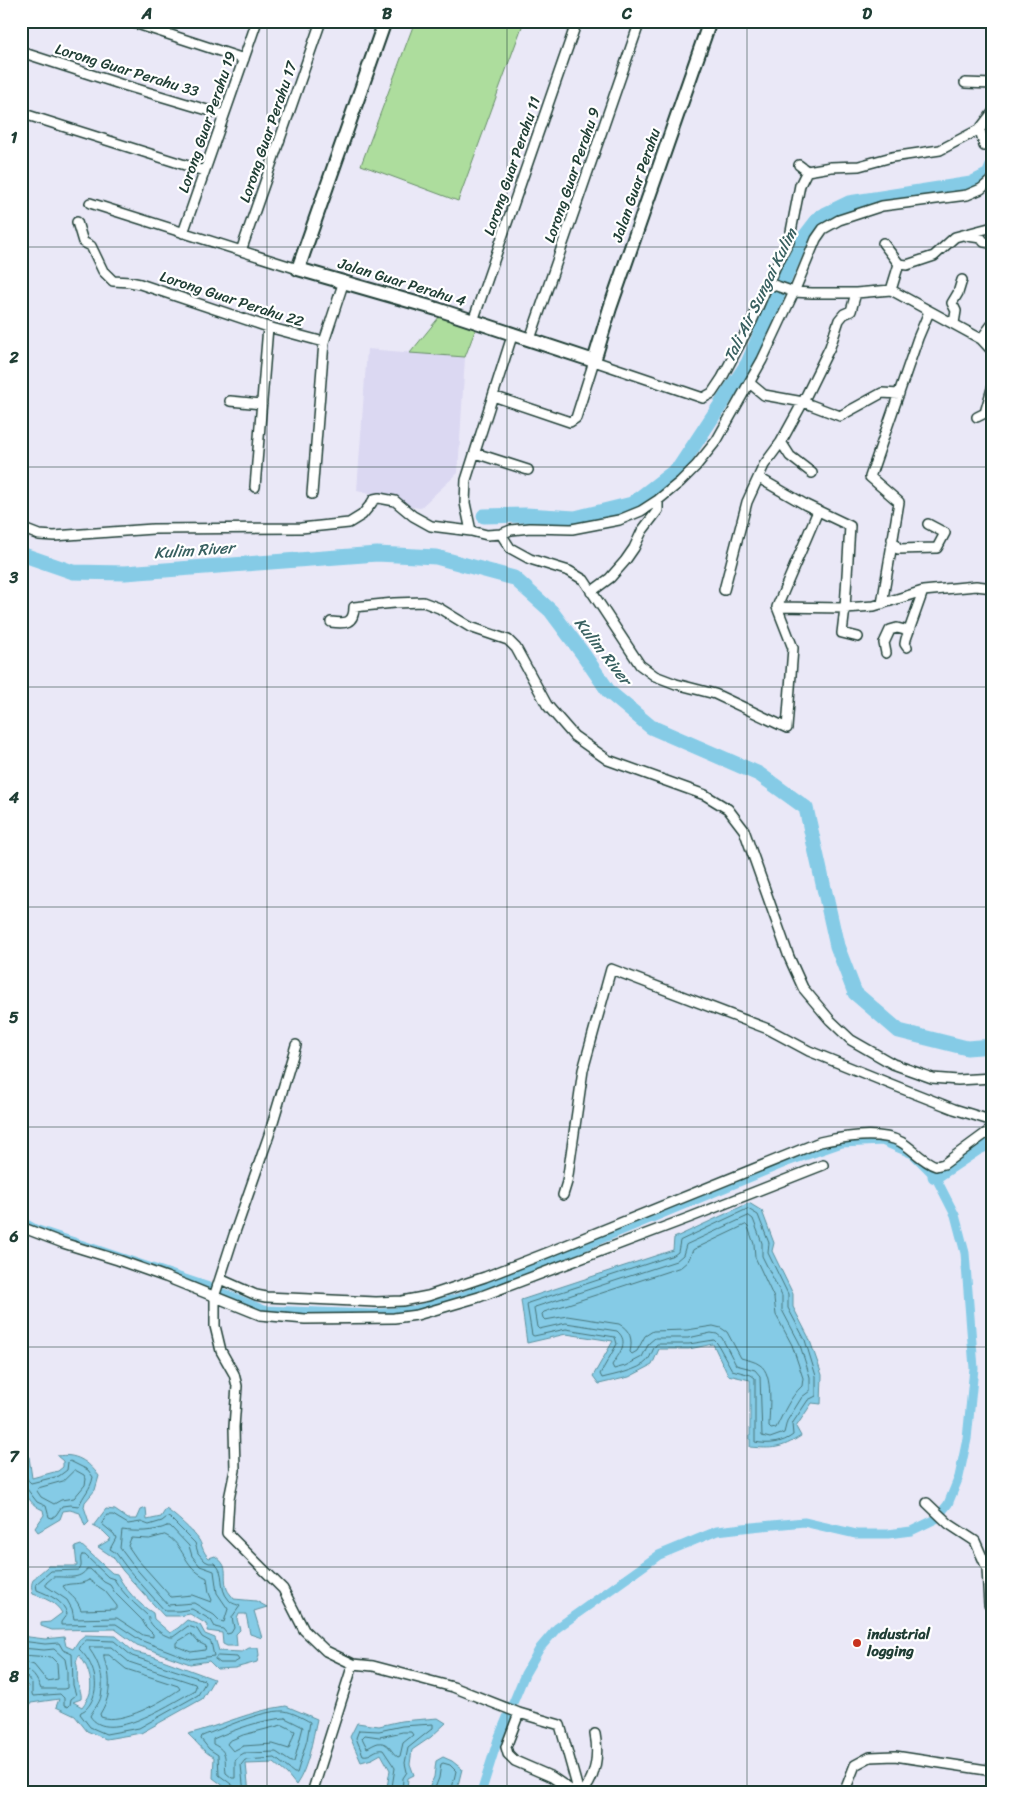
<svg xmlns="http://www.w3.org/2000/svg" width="1014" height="1814" viewBox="0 0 1014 1814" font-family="Sriracha,sans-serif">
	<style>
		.built { fill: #dbd8f2 }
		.green { fill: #addd9d; stroke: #668d68 }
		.water { fill: #85cbe6; stroke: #5c929f; fill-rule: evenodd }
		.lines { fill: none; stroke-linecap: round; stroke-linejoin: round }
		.shore { stroke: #48767b; stroke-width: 1 }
		.canal { stroke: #85cbe6; stroke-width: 9 }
		.river { stroke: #85cbe6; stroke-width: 15 }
		.street-casing { stroke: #1f3d34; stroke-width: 12 }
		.secondary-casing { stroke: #1f3d34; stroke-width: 16 }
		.street { stroke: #fff; stroke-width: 9 }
		.secondary { stroke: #fff; stroke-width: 12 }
		.grid { fill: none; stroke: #1f3d34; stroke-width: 1; stroke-opacity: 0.55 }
		.poi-dot { fill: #c8321e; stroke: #fff; stroke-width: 2 }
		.labels { text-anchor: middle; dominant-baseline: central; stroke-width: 4.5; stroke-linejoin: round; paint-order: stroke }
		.street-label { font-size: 15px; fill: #1f3d34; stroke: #fff }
		.poi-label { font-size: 15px; font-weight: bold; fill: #1f3d34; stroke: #fff; text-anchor: start }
		.water-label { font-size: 16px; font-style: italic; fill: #386060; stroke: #fff }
		.neatline { fill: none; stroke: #1f3d34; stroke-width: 2 }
		.grid-label { font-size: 16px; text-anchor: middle; font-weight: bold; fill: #1f3d34 }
	</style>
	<rect width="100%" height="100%" fill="#eae8f7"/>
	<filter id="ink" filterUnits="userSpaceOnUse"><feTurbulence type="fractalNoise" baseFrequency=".02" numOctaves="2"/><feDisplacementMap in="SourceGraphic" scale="10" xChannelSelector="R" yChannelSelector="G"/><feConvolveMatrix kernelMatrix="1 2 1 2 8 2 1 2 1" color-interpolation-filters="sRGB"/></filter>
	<g filter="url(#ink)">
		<path class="built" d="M367,349L465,357L458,473L420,508L406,506L398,498L357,491Z"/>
		<path class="green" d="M415,21H524L458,201L361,165Z
			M440,316L476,328L465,357L410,353Z"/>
		<path class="water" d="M749,1203L762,1211L774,1243L772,1251L793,1294V1307L809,1338L822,1375L821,1404L812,1403L796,1427L801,1436C781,1449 772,1449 750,1447V1380L728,1375L713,1344L689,1349H659L652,1365L629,1377L599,1384L593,1376L613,1341L566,1334L527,1343L521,1300L673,1250L674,1238Z
			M21,1450L29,1457L32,1478L58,1471L63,1467V1461L57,1456C76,1453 88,1461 99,1476L95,1490L85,1502L84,1507L89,1522L85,1526L80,1513L70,1510L63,1511L60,1519L38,1532L35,1528L44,1515L43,1510C29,1504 32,1499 21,1491Z
			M146,1508L147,1520L161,1517L166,1509C174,1514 194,1532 199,1540C203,1547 202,1551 209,1558L215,1556C231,1568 222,1573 227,1589C228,1592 232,1596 234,1599L256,1601L267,1607L254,1611L262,1638L250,1634L246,1614H239L237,1619L240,1630L236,1634L237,1646H227L223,1644L222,1633L207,1631L208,1625L190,1614L179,1616H164L123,1571L113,1557L98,1547L111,1539L103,1531L93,1526L106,1509L115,1510L128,1519H137L141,1510Z
			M81,1545L112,1573L117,1574C125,1589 138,1604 153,1613L154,1619L170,1633L178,1628L187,1620L200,1625L205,1634L215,1638L219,1651L242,1652L249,1648H258L259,1655L257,1662L235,1668L217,1669L209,1661L190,1664L137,1645L115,1629L52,1630L41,1626V1623L50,1622L62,1613C56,1602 44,1598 33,1594C28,1578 37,1577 48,1566H77L75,1547Z
			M85,1635L116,1636L134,1652L152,1656L214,1679L202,1699L141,1733L106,1739L87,1731L75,1716L56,1707L59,1699L31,1703L24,1715V1721L30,1723L29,1727L21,1732V1700L26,1695L28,1686L21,1680V1636L45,1639L64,1637L66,1646L73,1649L79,1640ZM79,1655C87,1664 93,1680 90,1693C89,1697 85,1703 82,1707L73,1702L81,1699C82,1693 79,1689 78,1683C76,1675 79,1670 76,1662Z
			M286,1706L317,1719C312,1740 309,1767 296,1785L287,1774L274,1763L246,1764L249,1793L229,1790L213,1778L214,1757C203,1752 197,1742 188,1734C223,1725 250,1711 286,1706Z
			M438,1718L446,1723L431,1737L412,1750L410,1764L414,1775L408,1778L407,1790L410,1793H386L390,1770L381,1754L372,1759L361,1762L350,1737L357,1723L379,1726L401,1721Z
			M443,1757L452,1761L462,1769L456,1793H427L434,1777L436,1761Z"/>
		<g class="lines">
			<path class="shore" d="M748,1209L758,1215L769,1243L768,1253L788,1294V1308L805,1340L816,1376V1396L808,1400L792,1424L793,1435C783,1443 768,1445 755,1442V1378L751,1375L732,1370L717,1343L714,1340L689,1344H657C652,1348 652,1356 647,1361C639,1370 614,1375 602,1378L600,1374L617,1344L615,1337L566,1329L534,1336L532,1335L527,1305L528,1303L674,1255L678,1252L680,1241Z
				M749,1216L753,1219L762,1243V1256L782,1296V1310L799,1342L810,1377V1391L802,1397L787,1421L784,1433L770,1438L762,1436L760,1376L755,1370L736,1365L722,1338L717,1334L711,1333L688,1338H655L649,1343L642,1357L625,1366L614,1369L612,1365C619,1354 630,1342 617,1331L566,1323L539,1329L537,1327L534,1309L535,1307L676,1261L683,1255L686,1245Z
				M746,1225L748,1227L754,1244L755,1257L774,1298L776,1315L792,1345L803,1378L802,1386C790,1397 783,1414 776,1428L771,1429L769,1427C769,1411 774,1374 760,1365C755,1361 747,1360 741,1358L727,1332L721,1328L713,1326L687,1330L653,1331L645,1336L637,1351L632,1354L630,1352C633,1339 630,1330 619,1324L567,1316L545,1320L543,1318L542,1314L544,1312L681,1267L688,1261L693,1250Z
				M21,1457C28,1464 22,1477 31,1483L59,1476L67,1470L68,1462L70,1461L88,1470L93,1477C91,1489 83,1495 79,1506L70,1505L62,1506L56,1515L52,1518L49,1517L46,1506L37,1502L27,1489L21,1487
				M75,1470L84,1475L86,1479L85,1485L74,1498L61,1500L54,1504L41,1497L37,1491L38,1488L63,1481Z
				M107,1515H113L128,1524L141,1522L149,1525L162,1521L167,1517L170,1518L195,1543L198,1553L205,1561L209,1563H214C227,1573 217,1587 229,1600C232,1604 236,1604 240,1606L232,1617L234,1628L231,1633L227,1634L223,1629L215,1627L211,1620L192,1609L179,1611H165L127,1568L116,1553L110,1549L116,1538L114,1534L102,1524Z
				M167,1526H170L189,1546L192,1556L200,1566L214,1571L217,1593L228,1609L224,1622L220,1621L214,1615L194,1603L168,1605L132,1564L120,1548L122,1530C136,1532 154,1532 167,1526Z
				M165,1535C185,1544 182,1567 207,1578L209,1593L212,1600L211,1602L192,1595L171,1597L137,1559L128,1546L131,1538L149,1539Z
				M82,1555H85L108,1577L114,1579C123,1594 135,1604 147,1615C151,1619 147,1618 150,1622C154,1629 166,1638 173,1637L188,1626L197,1629L202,1637L211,1642L214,1656L190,1659L140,1640L116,1624L61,1625V1622L67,1614C64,1601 49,1595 37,1590L36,1584L51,1571L79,1570C84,1565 78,1559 82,1555Z
				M87,1569H90L104,1582L110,1585L115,1593L142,1620L146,1627L153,1634V1637L143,1635L117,1618L74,1619L72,1609L67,1600L46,1586V1583L53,1577C66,1576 79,1581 87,1569Z
				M89,1580L105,1591L117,1606V1609L81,1610C76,1596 69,1596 63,1586C71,1582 79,1586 89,1580Z
				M191,1634L198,1642L206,1646L205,1650L191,1652L176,1646V1643Z
				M87,1640L114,1641L132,1656L204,1680L205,1683L198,1695L139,1728L106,1734L90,1727L80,1714L81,1712C86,1710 87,1708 90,1704C101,1686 94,1663 79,1649L82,1644Z
				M21,1641L45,1644L59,1643L63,1650L72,1654L73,1685L76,1695L71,1699L70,1705L68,1707L64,1705V1698L60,1694L33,1696L32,1694V1683L26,1676L21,1675
				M90,1647H111L129,1662L195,1684L196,1687L194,1691C172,1702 109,1746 90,1716C93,1710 100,1703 101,1696C105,1680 99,1662 90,1650Z
				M21,1648L44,1650L54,1649L65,1659L67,1670V1688L64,1689H41C37,1679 33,1670 21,1669
				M21,1655L51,1657L57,1663L58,1679L47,1681L34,1665L21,1661
				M104,1655H109L126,1669L178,1686L180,1689C163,1701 122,1725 101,1717L100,1714C109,1699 111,1688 108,1670C107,1665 103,1660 104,1655Z
				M218,1656L237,1657L239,1660L234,1663H220L215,1659Z
				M285,1718L303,1727L294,1762H291L276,1752L244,1753L239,1756L235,1761V1778H232L226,1773C224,1758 229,1752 213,1744V1739C236,1729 260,1720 285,1718Z
				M283,1725L295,1731L289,1749L273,1744L243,1746L233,1751L227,1744L229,1741L243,1735Z
				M403,1732H411L413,1735L403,1743L400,1756L398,1757C391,1753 389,1741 378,1743C374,1744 370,1747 367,1748L362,1738L365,1735L379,1737Z
				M237,1793L235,1787L219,1775L218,1755L209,1749L201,1739L202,1736C224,1728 261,1710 284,1711C292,1712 303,1718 310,1722L307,1740L297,1773H294L275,1758L245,1760L241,1765L244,1793
				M391,1793L395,1768L383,1750C375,1748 371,1757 363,1755L356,1738L359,1730L379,1731L402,1726L433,1724V1728L408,1748L405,1763L407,1772L403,1778L402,1793
				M433,1793L439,1778L441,1764L443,1763L450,1765L456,1771L451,1793"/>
			<path class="canal" d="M21,1221L35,1229L206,1286L264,1310L373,1314L415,1310L461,1297L787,1162L842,1143L882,1141L913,1154L935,1176L955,1215L965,1253L974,1368L967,1439L959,1477L948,1504L936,1519L911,1531L888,1534H856L804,1522L752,1527L717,1531L659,1555L557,1628L540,1648L525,1674L498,1739L481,1793"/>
			<path class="river" d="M484,516L526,515L575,518L632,504L679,468L748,363L800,243L820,217L849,203L971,184L989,175L993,166
				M21,554L73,572L125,573L377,554L436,557L514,578L551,611L583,654L609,692L651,727L759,774L806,808L837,946L855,993L899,1031L967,1048L993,1046
				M935,1176L977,1148L993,1141"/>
			<g class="street-casing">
				<path id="street" d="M128,21L244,59
					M21,52L120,84L224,115
					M965,83L993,84
					M21,113L204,171
					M980,129L984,146
					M799,165L807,171
					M90,203L298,269
					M77,222L83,242L91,246L103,271L113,281L130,282L140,284L268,327L324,342
					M183,233L257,21
					M967,236L981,238L984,242L993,244
					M883,243L899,264L891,290
					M241,251L321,21
					M899,264L907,265L934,256L955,237L993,227
					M768,283L794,292L812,293H856L891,290L981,339L993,352
					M473,321L577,21
					M954,323L956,311L952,303L958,293L962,280
					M530,339L640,21
					M981,339L993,323
					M750,381L752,385L764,395L803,402L840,416L882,393L899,394
					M493,396L570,422L576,418L594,361L703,398L712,393L722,378L752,321L775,268L789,242L800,185L807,171L831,167L859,166L892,157L940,150L980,129L993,112
					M230,401L262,404
					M977,417L985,413L993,385
					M781,442L790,456L812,473
					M475,453L528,470
					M759,478L806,505L850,526L845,608L842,633L858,637
					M255,487L268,327
					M312,494L324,342L344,281
					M21,528L39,535L54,536L153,529L301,528L349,523L362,515L371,504L374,499L379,498L395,501L413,516L431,526L471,531L487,535L501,534L511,530L530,528L572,529L619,520L641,511L658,500L680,482L696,466L717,440L762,360L794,292L816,239L823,229L839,220L882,206L967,195L981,189L993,179
					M471,531L465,503L466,480L513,333
					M501,534L510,548L530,559L569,571L584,580L640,665L655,676L676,684L715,694L787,728L793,648L777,607L818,511
					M892,539L898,549L937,548L945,533L928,524
					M724,590L747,502L764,465L781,442L803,402L830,347L839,320L844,314L851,311L856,293
					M591,592L610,578L625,561L634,548L642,531L658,510V500
					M882,604L899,502L870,477L918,338L929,312
					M777,607L845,608L874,606L923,591L976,586L993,588
					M331,622C345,624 354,624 354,607L394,603L423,602L439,608L470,627L508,640L516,648L547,705L574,736L608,760L705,795L728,809L744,830L789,957L803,988L830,1020L851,1040L893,1064L932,1078L958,1080L993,1078
					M907,647L905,644L906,639L923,591
					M886,653L884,643L890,630L897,628L909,631
					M296,1045L269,1135L234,1235L215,1294V1326L221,1351L234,1374L237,1386L234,1427L235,1470L229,1499L227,1533L283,1589L304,1630L326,1651L353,1664L373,1666L453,1687L519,1713L560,1725L579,1793
					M563,1195L567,1182L583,1070L611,969L768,1029L809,1051L898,1087L954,1109L993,1121
					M21,1227L63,1243L118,1260L166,1277L260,1315L305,1319L394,1318L417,1315L479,1297L691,1217L823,1165
					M220,1279L256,1295L266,1297L376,1302L402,1301L428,1296L485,1277L549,1252L820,1142C842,1137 880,1131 901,1142C913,1149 923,1162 936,1166L944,1164L993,1128
					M927,1503L949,1524L975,1541L987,1568L989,1605L993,1608
					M519,1713L506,1747L508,1754L515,1761L552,1777L575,1793
					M312,1793L353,1664
					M582,1793C596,1777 599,1755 595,1734
					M844,1793L855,1765L870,1757L895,1756L993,1771"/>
			</g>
			<g class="secondary-casing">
				<path id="secondary" d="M385,21L298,269L437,309L594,361L610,308L710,21"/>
			</g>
			<use href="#street" class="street"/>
			<use href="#secondary" class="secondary"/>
		</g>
	</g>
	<path class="grid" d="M267,21V1793M507,21V1793M747,21V1793M21,247H993M21,467H993M21,687H993M21,907H993M21,1127H993M21,1347H993M21,1567H993"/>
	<circle class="poi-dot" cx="857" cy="1643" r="5"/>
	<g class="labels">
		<g class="street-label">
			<text transform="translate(127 70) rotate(17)">Lorong Guar Perahu 33</text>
			<text transform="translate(207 122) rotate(-71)">Lorong Guar Perahu 19</text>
			<text transform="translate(268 132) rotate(-71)">Lorong Guar Perahu 17</text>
			<text transform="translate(512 166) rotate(-71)">Lorong Guar Perahu 11</text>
			<text transform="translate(572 175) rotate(-71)">Lorong Guar Perahu 9</text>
			<text transform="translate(636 185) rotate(-71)">Jalan Guar Perahu</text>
			<text transform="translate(402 282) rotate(17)">Jalan Guar Perahu 4</text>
			<text transform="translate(232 299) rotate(18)">Lorong Guar Perahu 22</text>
		</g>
		<g class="poi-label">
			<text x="867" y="1634">industrial<tspan x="867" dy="17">logging</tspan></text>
		</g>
		<g class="water-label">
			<text transform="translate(760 295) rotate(-64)">Tali Air Sungai Kulim</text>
			<text transform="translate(194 550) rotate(-4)">Kulim River</text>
			<text transform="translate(603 651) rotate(52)">Kulim River</text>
		</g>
	</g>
	<rect width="1014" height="1814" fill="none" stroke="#fff" stroke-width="55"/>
	<rect x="28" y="28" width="958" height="1758" class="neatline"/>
	<g class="grid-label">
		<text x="147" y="19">A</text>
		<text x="387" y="19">B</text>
		<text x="627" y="19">C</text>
		<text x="867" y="19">D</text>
		<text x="14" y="143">1</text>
		<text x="14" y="363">2</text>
		<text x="14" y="583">3</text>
		<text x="14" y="803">4</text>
		<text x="14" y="1023">5</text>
		<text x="14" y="1242">6</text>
		<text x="14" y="1462">7</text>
		<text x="14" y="1682">8</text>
	</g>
</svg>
